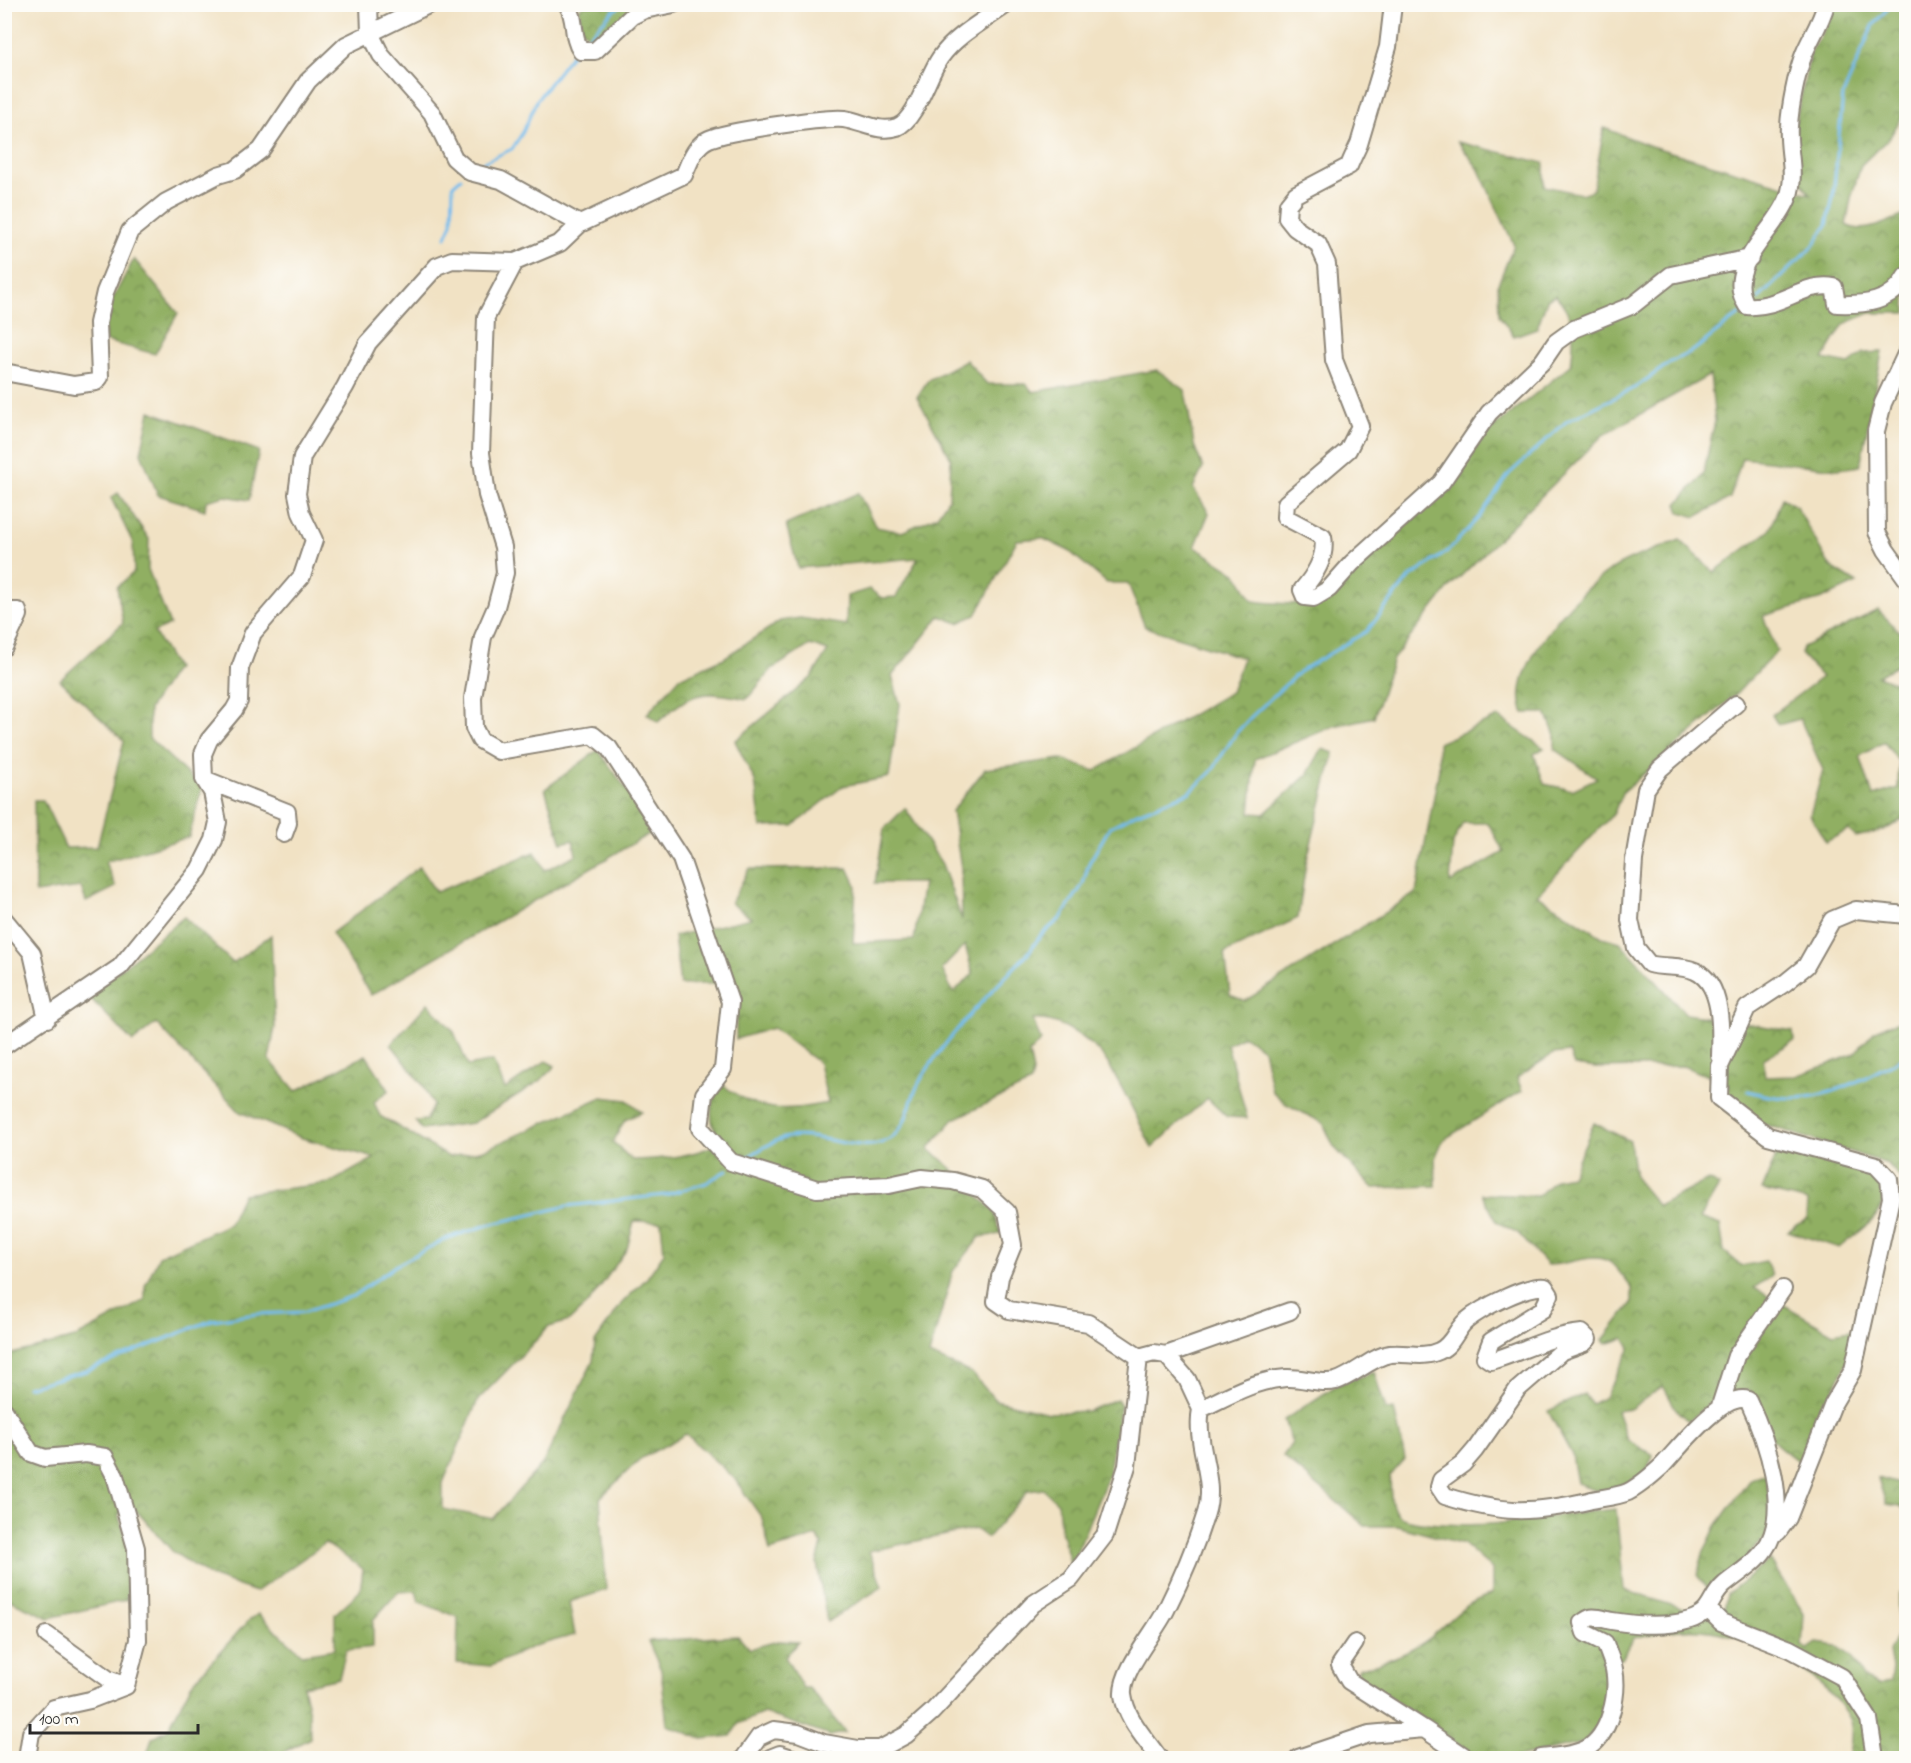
<svg xmlns="http://www.w3.org/2000/svg" width="1911" height="1763" viewBox="0 0 1911 1763" font-family="'Indie Flower',sans-serif">
	<style>
		.forest { fill: url(#forest-crowns); stroke: #5e6d46; stroke-width: 1.5; fill-rule: evenodd }
		.lines { fill: none; stroke-linecap: round; stroke-linejoin: round }
		.stream { stroke: #74bcec; stroke-width: 3 }
		.minor-casing { stroke: #8e8678; stroke-width: 20 }
		.minor { stroke: #fff; stroke-width: 16 }
	</style>
	<defs>
		<pattern id="forest-crowns" width="20" height="18" patternUnits="userSpaceOnUse" patternTransform="scale(1.5)"><rect width="20" height="18" fill="#90af62"/><path d="M2 6a3 3 0 1 1 6 0M12 15a3 3 0 1 1 6 0" fill="none" stroke="#768f51"/></pattern>
	</defs>
	<rect width="100%" height="100%" fill="#fdfcf7"/>
	<filter id="ink" filterUnits="userSpaceOnUse"><feTurbulence type="fractalNoise" baseFrequency=".0167" numOctaves="2"/><feDisplacementMap in="SourceGraphic" scale="12" xChannelSelector="R" yChannelSelector="G"/><feConvolveMatrix kernelMatrix="1 2 1 2 8 2 1 2 1" color-interpolation-filters="sRGB"/></filter>
	<filter id="wash" filterUnits="userSpaceOnUse"><feTurbulence type="fractalNoise" baseFrequency=".008" numOctaves="4" result="noise"/><feDisplacementMap in="SourceGraphic" scale="24" xChannelSelector="R" yChannelSelector="G"/><feGaussianBlur stdDeviation="1.35" result="paint"/><feColorMatrix in="noise" values="0 0 0 0 0 0 0 0 0 0 0 0 0 0 0 0 0 1.4 0 .05"/><feComposite in="paint" operator="in"/></filter>
	<g filter="url(#wash)">
		<rect width="100%" height="100%" fill="#f1e2c4"/>
		<path class="forest" d="M583,5H643L597,42L582,30L579,9Z
			M1833,5H1906V110L1890,137L1861,165L1851,198L1846,225C1865,236 1888,220 1906,215V313H1870L1844,324L1823,359L1849,364L1864,353L1882,352L1860,466L1838,469L1742,458L1730,498L1696,517L1680,512L1677,504L1703,475L1715,421L1710,375L1603,435L1448,589L1393,659L1374,717L1334,726L1255,759L1250,813L1264,814L1307,775L1322,749L1334,753L1306,863L1298,918L1225,953L1230,995L1245,1001L1416,893L1439,769L1438,743L1498,717L1544,748L1534,754L1544,784L1572,790L1597,778L1555,749V735L1546,713H1524C1504,670 1577,591 1612,569C1632,556 1658,549 1680,540L1714,572L1769,531L1782,498L1796,506L1830,566L1857,583L1822,599L1763,616L1777,651L1736,694L1622,793L1614,813L1537,895L1602,937L1620,942L1686,1014L1793,1031L1794,1041L1763,1059L1765,1077L1796,1076L1827,1065L1854,1054L1875,1031L1906,1018V1184L1888,1164L1761,1123L1729,1100L1728,1084L1683,1066L1596,1068L1574,1065L1569,1052L1553,1054L1517,1078L1522,1091L1443,1140L1435,1158L1436,1186L1373,1188L1334,1147L1323,1123L1286,1104L1272,1091L1263,1049L1244,1036L1227,1044L1247,1118L1227,1117L1207,1098L1152,1148C1138,1120 1124,1089 1107,1062C1093,1041 1059,1017 1033,1020L1041,1041L1029,1053L1033,1072L1031,1083L954,1119L928,1149L943,1160L994,1212L1001,1234L980,1237L953,1271L929,1355L972,1373L995,1400L1049,1413L1088,1411L1117,1399L1121,1405L1108,1476L1071,1566L1060,1526L1058,1503L1043,1489L1028,1491L987,1538L975,1529L869,1551L882,1587L827,1622L817,1563L822,1544L817,1536L770,1551L762,1518L734,1478L686,1434L640,1459L600,1498L606,1590L569,1602L575,1635L534,1646L491,1666L457,1663L458,1617L419,1602L416,1591L398,1592L373,1620V1647L346,1650L339,1678L303,1686L309,1713L310,1738L273,1758H146L152,1738L168,1729L191,1685L246,1623L258,1614L302,1654L335,1649V1614L360,1591L363,1569L325,1543L256,1592L210,1576L173,1552L134,1508L118,1514L128,1544L127,1600L49,1618L5,1598L4,1356L75,1338L145,1300V1286L159,1256L229,1224L243,1194L330,1183L375,1158L302,1138L240,1112L156,1023L133,1042L88,996L184,917L233,963L271,935L275,1027L269,1059L296,1091L366,1055L389,1090L374,1102L380,1116L449,1157L484,1150L602,1097L627,1100L642,1112L625,1120L613,1142L632,1160C664,1159 693,1157 722,1142C708,1124 707,1103 723,1085C759,1114 785,1111 828,1103L819,1063L773,1028L736,1039V996L730,983L680,985L674,936L751,918L731,903L749,869L848,868L856,885L853,943L914,940L923,883H875L884,829L905,808L942,864L962,920L961,868L952,811L985,769L1061,759L1095,771L1231,692L1243,658L1145,627L1128,583H1107L1069,551L1042,538L1017,540L976,615L958,623L940,616L892,676L900,704L889,777L843,786L793,826L761,827L755,781L735,741L812,677L828,651L810,645L772,669L747,699C702,690 692,691 658,722L647,714L679,678L724,658L780,621L800,618L846,625L847,596L869,589L882,598L896,597L918,558L798,568L786,525L858,493L876,527L902,532L937,516L949,498L951,459L917,397L928,380L966,360L987,384H1026L1033,392L1157,370L1185,390L1194,445L1203,468L1193,488L1209,513L1195,547L1237,574L1253,601C1278,604 1304,606 1328,599L1425,507L1494,427L1571,365C1575,339 1575,314 1555,295L1547,300L1537,328L1514,336L1499,315L1498,284L1514,245L1478,168L1458,142L1544,163V186L1581,194L1593,190L1604,128L1651,146L1810,194L1802,183L1794,128L1811,52L1831,17ZM1463,823H1488L1504,852L1450,883L1453,843ZM965,945L973,974L953,993L942,969ZM634,1221L661,1222L664,1253L647,1278L622,1303L595,1342L593,1361L543,1463L493,1519L443,1509V1483L478,1400L549,1327L569,1321L590,1301L627,1249Z
			M134,259L178,313L155,354L105,341V313Z
			M150,411L259,451L249,500L225,496L206,501L205,510L158,495L141,453Z
			M118,493L149,539L148,569L170,625L154,632L176,668L149,709V738L202,788L189,837L105,862L116,887L86,902L81,887L35,893L34,800H43L66,848L97,847L124,741L60,680L123,623L117,587L134,572L133,543L111,498Z
			M1878,610L1906,638V661L1877,676L1898,683L1906,681V817L1885,830L1856,837L1848,830L1826,842L1810,815L1823,770L1800,719L1778,725L1772,715L1822,677L1801,654L1803,647ZM1884,742L1899,762L1898,788L1873,796L1860,756Z
			M598,750L656,830L371,995L332,933L419,867L436,892L535,852L545,870L576,855L573,840L562,843L545,789Z
			M428,1003L454,1032L468,1066L493,1061L505,1089L546,1061L555,1066L540,1081L473,1123L422,1130L415,1121L426,1120L433,1105L422,1084L391,1044Z
			M1594,1123L1630,1141L1635,1178L1658,1206L1708,1180L1719,1186L1700,1218L1720,1225L1724,1251L1742,1266L1765,1261L1772,1275L1754,1288L1833,1333L1850,1330L1855,1345L1799,1462C1787,1452 1771,1443 1765,1428C1757,1411 1762,1406 1748,1389L1713,1400L1689,1421L1676,1409L1663,1386L1630,1409L1617,1411L1627,1440L1653,1455L1646,1472L1627,1483L1600,1491L1577,1483L1572,1455L1548,1411L1584,1394L1592,1404L1605,1397L1630,1348L1624,1338L1606,1344L1603,1340L1632,1303V1288C1625,1280 1619,1270 1611,1263C1595,1250 1567,1266 1547,1265L1518,1233L1497,1222L1482,1194L1538,1196L1556,1179L1571,1176Z
			M1779,1149C1800,1154 1858,1160 1874,1172C1889,1183 1885,1204 1875,1217C1866,1229 1850,1238 1839,1248L1788,1231L1807,1219L1808,1201L1762,1190Z
			M1374,1372L1386,1410L1394,1409L1405,1459L1390,1476C1391,1488 1389,1508 1399,1516C1414,1527 1504,1527 1522,1519L1616,1509L1624,1590L1722,1621L1727,1594L1770,1560L1804,1614L1802,1646L1808,1649L1817,1643L1837,1646L1851,1656L1863,1678L1879,1685L1890,1681L1892,1668L1889,1652L1898,1633V1594L1906,1589V1758H1849C1849,1748 1854,1731 1850,1722C1828,1674 1752,1634 1702,1630C1678,1628 1656,1633 1634,1638L1622,1659L1601,1660L1612,1687L1604,1720L1583,1743L1513,1758H1478L1359,1676L1358,1669C1384,1662 1409,1654 1431,1637C1454,1618 1461,1604 1492,1594V1569L1464,1544L1397,1526H1365L1283,1456L1292,1443L1284,1420L1337,1385Z
			M1766,1472L1771,1520L1765,1538L1711,1593L1697,1575L1703,1554L1716,1526L1750,1479Z
			M1878,1478L1906,1486V1512L1901,1506L1886,1504Z
			M738,1636L749,1649L778,1641L798,1642L785,1657L803,1688H809L845,1732L830,1736L764,1713L738,1724L731,1736L702,1739L667,1725L661,1670L648,1641Z"/>
		<g class="lines">
			<path class="stream" d="M585,40L613,11L624,4
				M477,165L512,149L523,132L537,100L572,54
				M446,237L452,223L453,185L461,178
				M1758,299L1813,246L1827,225L1833,197L1843,95L1873,25L1892,4
				M1748,1091C1813,1111 1851,1085 1906,1056
				M748,1157C760,1150 775,1139 789,1137C818,1132 859,1153 884,1142C910,1130 907,1103 920,1081C948,1033 991,993 1029,952L1040,936L1061,918L1083,884L1089,863L1110,827L1135,814L1190,792L1211,772L1237,732L1252,716L1299,672L1367,631L1409,578L1448,551L1480,516L1509,474L1567,421L1636,387L1671,362L1694,350L1740,314
				M27,1387L86,1371L212,1320L257,1314L305,1312L353,1296L395,1266L417,1254L448,1238L488,1225L567,1206L665,1195L706,1183L727,1170"/>
		</g>
	</g>
	<g filter="url(#ink)">
		<g class="lines">
			<g class="minor-casing">
				<path id="minor" d="M369,4L370,33L381,55L432,113L454,158L470,172L501,180L580,224L560,243L515,262L486,317L481,453L487,495L503,547L505,573L496,607L483,637L473,698L474,728L480,740L499,751L593,735L609,748L681,859L730,1002L723,1069L704,1094L700,1128L731,1162L817,1189L889,1185L922,1178L953,1181L982,1189L1007,1212L1013,1245L1000,1277L996,1301L1009,1310L1088,1323L1139,1357
					M567,4C577,19 571,37 581,51H595L632,16L644,10L674,4
					M1393,4L1388,47L1359,144L1352,159L1349,166L1296,194L1288,204L1287,218L1295,228L1318,244L1327,264L1334,360L1360,426L1348,450L1286,503L1285,517L1323,537C1327,557 1315,575 1302,590L1305,597L1314,598L1329,589L1352,563L1441,483L1489,413L1543,361L1556,342L1574,329L1633,305L1671,275L1750,258
					M1826,4C1821,23 1811,37 1804,54C1797,71 1790,107 1789,126C1787,150 1797,174 1788,198C1775,233 1722,267 1747,306C1780,309 1804,281 1834,287L1837,304C1864,305 1892,303 1906,276
					M580,224L684,175C690,161 695,145 709,139C727,131 826,117 844,119C863,122 879,133 897,127C916,120 928,75 940,58C956,35 984,21 1007,4
					M1906,354L1883,403L1876,431L1877,532L1886,550L1906,578
					M4,372L74,385L96,382L100,377L98,323L105,292L130,231L166,202L218,175L235,170L261,150L308,81L346,45L430,4
					M4,611H18L19,615L4,647
					M204,779L287,812L288,823L284,834
					M4,919L32,953L47,1019
					M4,1046L120,967L199,870L214,840L218,822L212,792L204,779L203,754L209,740L234,710L239,701L240,668L253,633L302,576L314,540L301,513L297,494L302,457L345,387L368,343L437,266L452,260L515,262
					M1720,1056C1721,1031 1723,983 1695,971C1682,965 1663,968 1649,964L1636,948L1630,920L1634,860L1646,789L1660,769L1736,704
					M1166,1355L1290,1311
					M1719,1409L1736,1356L1783,1289
					M4,1410L31,1453L45,1458L86,1454L105,1457L115,1476L136,1548L138,1640L126,1686L90,1700L54,1708L31,1733L27,1758
					M1778,1532L1788,1518L1833,1404L1853,1370L1891,1198L1889,1179L1876,1165L1768,1136L1719,1098L1720,1066L1747,1008L1785,983L1806,966L1832,920L1856,910L1906,915
					M1709,1610L1721,1622L1790,1649L1842,1677L1869,1719L1875,1758
					M47,1635L108,1679L126,1686
					M1355,1643L1340,1665L1349,1681L1424,1729
					M744,1758L759,1737L774,1730L798,1733L824,1743L858,1749H880L906,1735L932,1712L1033,1604L1071,1579L1105,1535L1127,1466L1139,1357L1154,1353L1166,1355L1187,1379L1201,1409
					M770,1758L780,1754L792,1758
					M1159,1758C1146,1739 1126,1719 1123,1695C1121,1670 1155,1633 1166,1610C1181,1580 1196,1545 1206,1513C1217,1479 1194,1445 1201,1409C1228,1396 1255,1380 1286,1378C1303,1377 1320,1385 1336,1381C1355,1375 1371,1357 1390,1354C1407,1352 1422,1359 1439,1351C1453,1345 1456,1329 1466,1321C1481,1308 1528,1284 1545,1287L1550,1295L1543,1309L1491,1341L1485,1357L1491,1361C1522,1352 1548,1336 1582,1333L1588,1339L1584,1343L1562,1351L1517,1390L1475,1450L1463,1464L1441,1480L1439,1487L1445,1496C1502,1514 1530,1514 1588,1501C1600,1498 1616,1497 1628,1492C1640,1486 1651,1476 1661,1467C1677,1451 1722,1391 1748,1400C1766,1438 1792,1511 1765,1549C1756,1563 1737,1574 1724,1585C1709,1598 1713,1613 1690,1620C1667,1627 1636,1625 1612,1621C1606,1620 1596,1616 1590,1618C1587,1619 1585,1621 1582,1623L1585,1633L1605,1643C1608,1652 1612,1661 1614,1669C1619,1694 1610,1736 1586,1749C1574,1755 1554,1757 1541,1758
					M1298,1758L1369,1734L1424,1729L1467,1758"/>
			</g>
			<use href="#minor" class="minor"/>
		</g>
	</g>
	<rect width="1911" height="1763" fill="none" stroke="#fdfcf7" stroke-width="24"/>
	<path d="M30 1724v9h168v-9" fill="none" stroke="#2b2b2b" stroke-width="3"/>
	<text x="39" y="1724" font-size="18" fill="#2b2b2b" stroke="#fdfcf7" stroke-width="4.5" paint-order="stroke">100 m</text>
</svg>
